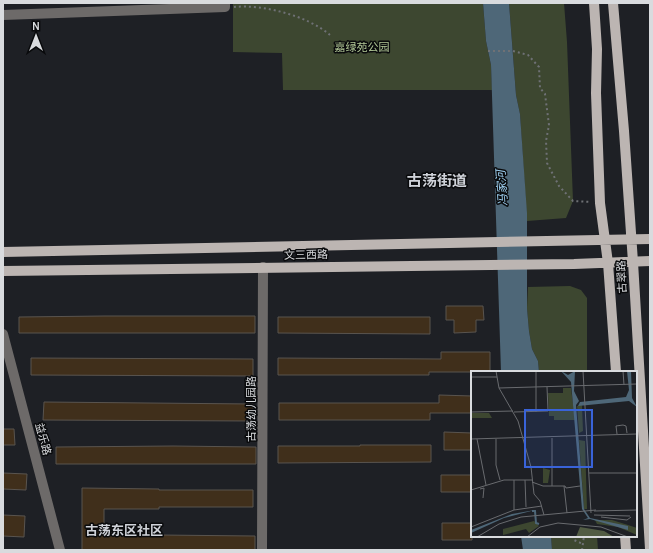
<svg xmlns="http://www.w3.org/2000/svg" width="653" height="553" viewBox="0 0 653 553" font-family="Karla,'Noto Sans SC',sans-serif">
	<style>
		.green { fill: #3d4730 }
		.water { fill: #4e6778 }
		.building { fill: #402f1b; stroke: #59544f }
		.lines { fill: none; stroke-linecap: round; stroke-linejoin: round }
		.path { stroke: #6f7175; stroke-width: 2; stroke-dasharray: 2 3; stroke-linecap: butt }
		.minor { stroke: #6d6a69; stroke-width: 10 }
		.major { stroke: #bcb5b2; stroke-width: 10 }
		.labels { text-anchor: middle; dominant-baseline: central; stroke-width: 3; stroke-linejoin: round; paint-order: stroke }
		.park-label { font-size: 11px; fill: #b2c897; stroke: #090a0c }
		.street-label { font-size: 11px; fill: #d9dbde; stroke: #090a0c }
		.water-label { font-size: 12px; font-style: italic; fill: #a0d2f4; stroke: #090a0c }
		.quarter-label { font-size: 13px; font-weight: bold; fill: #cfd2d9; stroke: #090a0c }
		.district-label { font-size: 15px; font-weight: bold; fill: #cfd2d9; stroke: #090a0c }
		.inset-river { fill: none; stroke: #4e6778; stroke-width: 2 }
		.inset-road { fill: none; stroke: #696b6f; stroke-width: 1 }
		.view { fill: #3963d9; fill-opacity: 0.15; stroke: #3963d9; stroke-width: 2 }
		.inset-edge { fill: none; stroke: #d9dbde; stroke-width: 2 }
	</style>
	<rect width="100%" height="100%" fill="#1e2025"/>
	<path class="green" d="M233,3H483L486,41L491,65L492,90H283L282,53L233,52Z
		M509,3H564L567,42L573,201L566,218L527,221L520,114L516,95Z
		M570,286L581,290L587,298V372H539L538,361L532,349L529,331L527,308L528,287Z
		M551,536H597L598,550H552Z"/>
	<path class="water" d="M483,3H509L516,95L520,114L527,213V308L529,331L532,349L538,361L539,372H501L491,65L486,41Z
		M521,536H551L552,550H523Z"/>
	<path class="building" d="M446,306H483L484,320H476V332L454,333V320H446Z
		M104,316H255V333H19V317Z
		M278,317H430V334L278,333Z
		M441,352H490V372H429V375H278V358L441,359Z
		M31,358L253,359V376L31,375Z
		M439,395L472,396V413H430V420H279V403H439Z
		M44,402L253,404V421L43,420Z
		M3,429H14L15,445H3Z
		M444,432L472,433V450H444Z
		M360,445H431V462L278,463V446H360Z
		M173,446L256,447V464H56V447Z
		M3,473L27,474L26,490L3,489Z
		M441,475H472V492H441Z
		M82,488L159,489V490H253V507H159V509H104V533H159V535L255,536V550H82Z
		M3,515L25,516L24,537L3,536Z
		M442,523H472V540H442Z"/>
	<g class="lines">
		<path class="path" d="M234,7C263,4 308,16 330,35
			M488,51H513L528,55L539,67L540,88L545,94L549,125L546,141L547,163L559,186L573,201L591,202
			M572,536L574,540L583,544
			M582,550L584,536"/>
		<path class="minor" d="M3,15L225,7V3
			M3,334L60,550
			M262,550L263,267"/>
		<path class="major" d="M594,3L597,49L596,93L600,203L608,263L616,372
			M613,3L624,131L633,262L650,549
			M3,252L650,239
			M3,271L574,264L650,261
			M625,536L626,550"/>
	</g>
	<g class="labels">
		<g class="park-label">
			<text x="362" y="47">嘉绿苑公园</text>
		</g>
		<g class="street-label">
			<text transform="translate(306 255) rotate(-1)">文三西路</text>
			<text transform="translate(622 277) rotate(-93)">古翠路</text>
			<text transform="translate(251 409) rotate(-90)">古荡幼儿园路</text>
			<text transform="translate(43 439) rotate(75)">益乐路</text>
		</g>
		<g class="water-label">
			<text transform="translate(502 188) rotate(-94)">冯家河</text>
		</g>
		<g class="quarter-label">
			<text x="124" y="530">古荡东区社区</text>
		</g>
		<g class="district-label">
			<text x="437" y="181">古荡街道</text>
		</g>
	</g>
	<g transform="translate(471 371)">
		<rect width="166" height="166" fill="#1e2025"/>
		<path d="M92,17H100L104,49H83V45H78L77,22H92ZM111,34L112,60L108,62L106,35ZM0,42H18L21,47H0ZM108,69L114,70L116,138H113ZM72,97L79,99L77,112H72ZM124,149H141L157,154L166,157V164L147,156L126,153ZM63,150L68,155L58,162L55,158L32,164V158Z" fill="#3d4730"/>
		<path d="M109,156L133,160L143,166H105Z" fill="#525c44"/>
		<path d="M90,0L97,4L104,0L103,20L108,30L105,34L113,138L119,147L157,155V159L119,148L112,149L117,147L111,138L100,11ZM156,0H160L161,27L166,36L158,30L107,35L109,31L155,26L158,19ZM64,139L33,147L0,162V159L41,143Z" fill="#4e6778"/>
		<path class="inset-river" d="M61,140H64L65,152L68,153"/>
		<path class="inset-road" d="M25,0L28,17L47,50L60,96L63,123L69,130L73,144M65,0V41M112,0L120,142M152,0L153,14M0,6H26M28,17L166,13M0,41L42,40M43,41L77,40L76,16M146,63L145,55L152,54L155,55L156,62M0,68L166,63M6,68L15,114M25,68V94L29,109M118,102H166M43,109V139M54,109L55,136M61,111L72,115H94L95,117L109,115M81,115V67M93,115L96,142M9,118L13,117L12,127M0,119L33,109H61M123,140L166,139M123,144L159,145M130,146L156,149L160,146M0,156L43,139L71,135M6,166L28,153L50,146L125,139M56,166L69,156L87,152L130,156L157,166"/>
		<path class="view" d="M54,39H121V96H54Z"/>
		<rect width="166" height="166" class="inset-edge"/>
	</g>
	<rect width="653" height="553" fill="none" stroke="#d9dbde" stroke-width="8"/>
	<g transform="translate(36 36)" stroke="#090a0c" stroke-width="3" paint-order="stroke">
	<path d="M0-3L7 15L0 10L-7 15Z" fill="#d9dbde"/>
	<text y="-6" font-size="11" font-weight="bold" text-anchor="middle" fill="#d9dbde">N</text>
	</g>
</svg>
